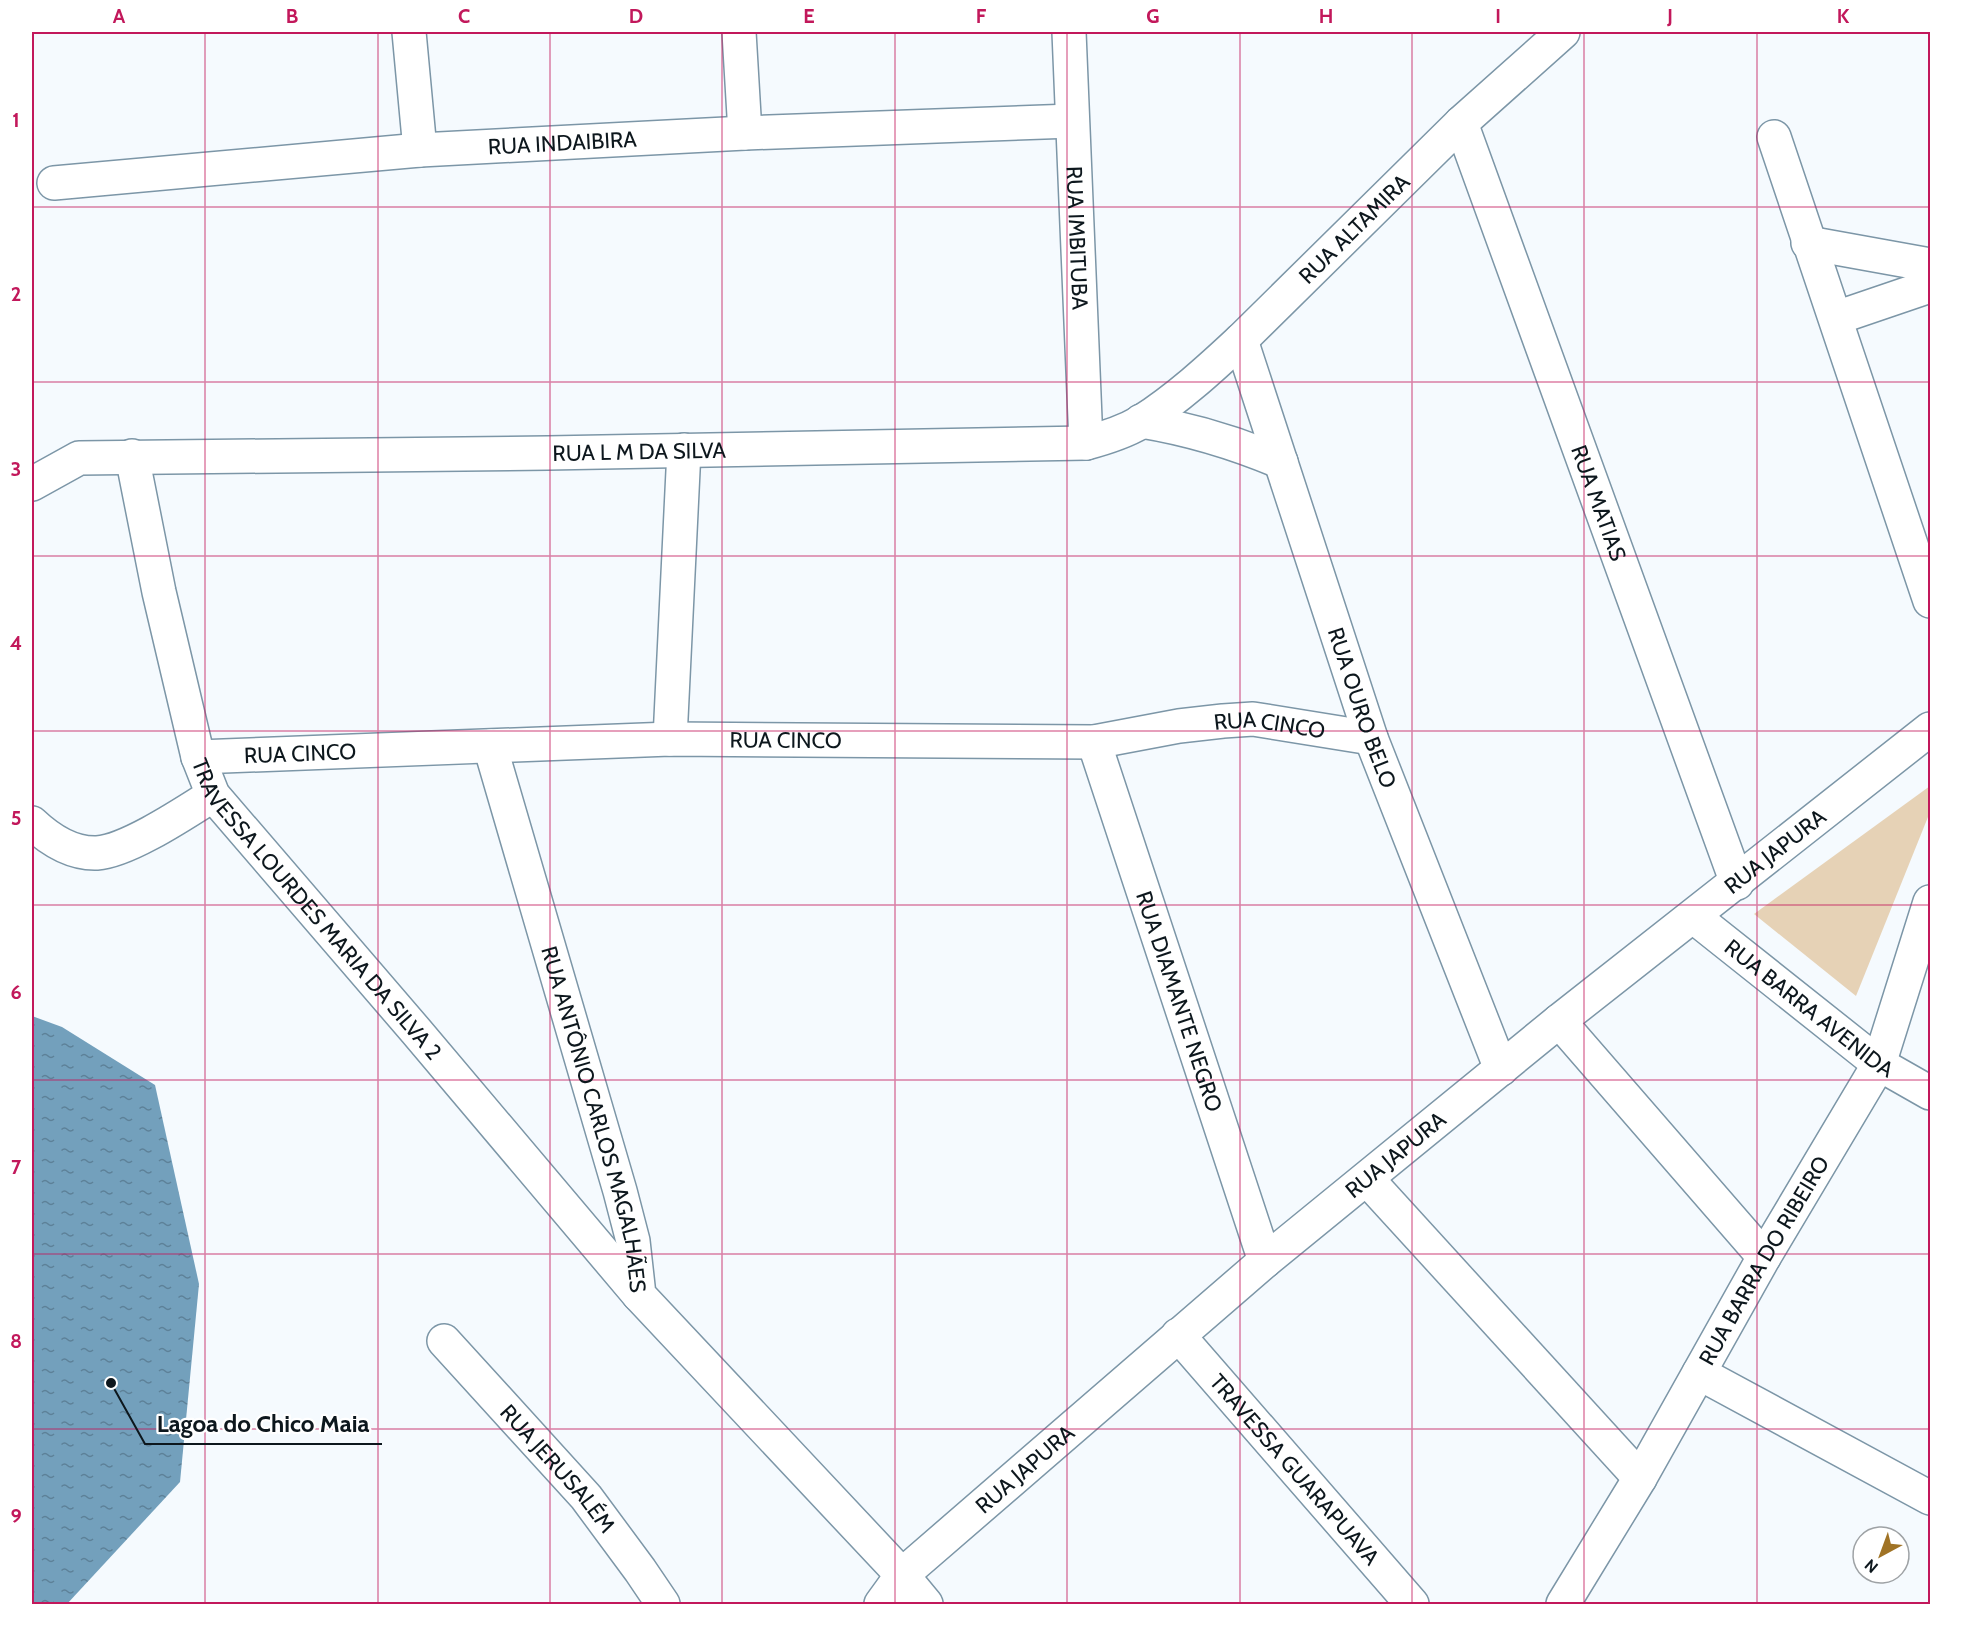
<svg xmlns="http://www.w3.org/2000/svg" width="1962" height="1636" viewBox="0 0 1962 1636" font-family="Cabin,sans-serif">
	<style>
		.park { fill: #e6d2b6 }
		.water { fill: url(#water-ripples) }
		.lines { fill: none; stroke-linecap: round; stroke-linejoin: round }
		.minor-casing { stroke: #7c96a7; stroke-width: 36 }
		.minor { stroke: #fff; stroke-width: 33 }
		.grid { fill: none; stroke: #c2185b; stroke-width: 1.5; stroke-opacity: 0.55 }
		.labels { text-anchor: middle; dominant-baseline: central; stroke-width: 4.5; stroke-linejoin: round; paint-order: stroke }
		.street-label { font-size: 22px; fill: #0d171d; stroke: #fff }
		.leader { fill: none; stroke: #0d171d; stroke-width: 2 }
		.callout-dot { fill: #0d171d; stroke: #fff; stroke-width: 2 }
		.callout-label { font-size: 24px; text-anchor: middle; font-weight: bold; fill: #0d171d; stroke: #fff; stroke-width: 4.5; stroke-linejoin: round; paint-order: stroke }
		.neatline { fill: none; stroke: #c2185b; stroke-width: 2 }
		.grid-label { font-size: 20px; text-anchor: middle; font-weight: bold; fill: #c2185b }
	</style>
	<defs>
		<pattern id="water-ripples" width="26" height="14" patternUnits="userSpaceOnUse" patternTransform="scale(1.5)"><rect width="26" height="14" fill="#73a0bc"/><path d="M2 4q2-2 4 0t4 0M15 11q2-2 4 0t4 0" fill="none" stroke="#5d8198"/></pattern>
	</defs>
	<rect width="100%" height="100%" fill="#f5fafe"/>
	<path class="park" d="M1930,786V812L1856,996L1754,914Z"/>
	<path class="water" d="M32,1016L62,1027L155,1085L199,1284L180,1482L67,1604H32Z"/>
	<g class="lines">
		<g class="minor-casing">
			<g id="minor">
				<path d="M409,32L420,150"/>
				<path d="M739,32L745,133"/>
				<path id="s1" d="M1069,32L1086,443"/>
				<path id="s2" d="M1461,123L1737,883"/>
				<path d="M1774,137L1930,601"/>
				<path id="s3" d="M54,183L420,150L745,133L1072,121"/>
				<path d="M1808,243L1930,265"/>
				<path d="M1836,318L1930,286"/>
				<path id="s4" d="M1241,340L1371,738L1501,1069"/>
				<path d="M1141,421C1190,429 1236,443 1281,462"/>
				<path id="s5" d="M132,456L159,592L198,757L213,795L416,1031L639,1295"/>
				<path id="s6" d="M32,484L79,458L548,453L1086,443C1105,438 1124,432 1141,422C1177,399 1210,369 1241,340L1461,123L1563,32"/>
				<path d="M670,739L684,450"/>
				<path id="s7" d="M1094,742L1265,1261"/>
				<path id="s8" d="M490,746L620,1191L633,1241L639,1295L902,1575L926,1604"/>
				<path id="s9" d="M198,757L670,739L1094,742L1179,726L1223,721L1253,719L1371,738"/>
				<path d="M32,823C49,839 72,854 97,853C128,851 186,812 213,795"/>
				<path id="s10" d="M1694,917L1879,1064L1930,1093"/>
				<path d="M1559,1021L1764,1257"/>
				<path d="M1367,1179L1640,1478"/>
				<path id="s11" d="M1178,1335L1412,1604"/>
				<path id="s12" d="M444,1341L586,1497L640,1570L663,1604"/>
				<path d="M1699,1373L1930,1498"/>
				<path id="s13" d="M881,1604L902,1575L1265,1261L1559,1021L1930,729"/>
				<path id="s14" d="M1563,1604L1640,1478L1764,1257L1879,1064L1930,902"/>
			</g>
		</g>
		<use href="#minor" class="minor"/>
	</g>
	<path class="grid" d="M205,32V1604M378,32V1604M550,32V1604M722,32V1604M895,32V1604M1067,32V1604M1240,32V1604M1412,32V1604M1584,32V1604M1757,32V1604M32,207H1930M32,382H1930M32,556H1930M32,731H1930M32,905H1930M32,1080H1930M32,1254H1930M32,1429H1930"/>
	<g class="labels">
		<g class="street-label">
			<text stroke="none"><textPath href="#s3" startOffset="510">RUA INDAIBIRA</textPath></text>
			<text stroke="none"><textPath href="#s6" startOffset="1408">RUA ALTAMIRA</textPath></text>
			<text stroke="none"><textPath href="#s1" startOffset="206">RUA IMBITUBA</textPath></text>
			<text stroke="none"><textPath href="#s6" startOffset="614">RUA L M DA SILVA</textPath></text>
			<text stroke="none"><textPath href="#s2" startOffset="404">RUA MATIAS</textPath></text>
			<text stroke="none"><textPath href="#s4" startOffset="387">RUA OURO BELO</textPath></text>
			<text stroke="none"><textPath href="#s9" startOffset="1074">RUA CINCO</textPath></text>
			<text stroke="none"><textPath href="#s9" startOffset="588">RUA CINCO</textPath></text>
			<text stroke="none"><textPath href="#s9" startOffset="102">RUA CINCO</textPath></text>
			<text stroke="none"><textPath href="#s13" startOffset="1170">RUA JAPURA</textPath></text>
			<text stroke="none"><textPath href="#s5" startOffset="502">TRAVESSA LOURDES MARIA DA SILVA 2</textPath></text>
			<text stroke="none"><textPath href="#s7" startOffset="273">RUA DIAMANTE NEGRO</textPath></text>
			<text stroke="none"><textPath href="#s10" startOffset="147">RUA BARRA AVENIDA</textPath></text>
			<text stroke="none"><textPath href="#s8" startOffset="388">RUA ANTÔNIO CARLOS MAGALHÃES</textPath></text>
			<text stroke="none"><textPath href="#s13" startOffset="684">RUA JAPURA</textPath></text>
			<text stroke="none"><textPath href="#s14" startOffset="398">RUA BARRA DO RIBEIRO</textPath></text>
			<text stroke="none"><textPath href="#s12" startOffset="171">RUA JERUSALÉM</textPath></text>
			<text stroke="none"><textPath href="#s13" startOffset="198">RUA JAPURA</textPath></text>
			<text stroke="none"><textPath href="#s11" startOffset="178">TRAVESSA GUARAPUAVA</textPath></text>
		</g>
	</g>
	<path class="leader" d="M111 1383L145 1444H382"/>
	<circle class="callout-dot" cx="111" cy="1383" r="6"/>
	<g class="callout-label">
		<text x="263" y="1432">Lagoa do Chico Maia</text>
	</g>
	<rect width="1962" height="1636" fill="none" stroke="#ffffff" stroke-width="66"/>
	<g transform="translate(1881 1555) rotate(221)"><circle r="28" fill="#ffffff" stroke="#9ea2a5" stroke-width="1.5"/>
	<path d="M0-4.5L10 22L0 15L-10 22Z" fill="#a07325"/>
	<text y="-9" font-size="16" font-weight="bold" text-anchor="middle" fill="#0d171d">N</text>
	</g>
	<rect x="33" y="33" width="1896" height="1570" class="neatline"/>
	<g class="grid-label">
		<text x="119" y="23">A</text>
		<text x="292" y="23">B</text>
		<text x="464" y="23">C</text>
		<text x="636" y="23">D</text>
		<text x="809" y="23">E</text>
		<text x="981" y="23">F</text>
		<text x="1153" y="23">G</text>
		<text x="1326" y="23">H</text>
		<text x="1498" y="23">I</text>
		<text x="1670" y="23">J</text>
		<text x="1843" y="23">K</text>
		<text x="16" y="127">1</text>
		<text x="16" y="301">2</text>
		<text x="16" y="476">3</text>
		<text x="16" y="650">4</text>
		<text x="16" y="825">5</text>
		<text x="16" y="999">6</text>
		<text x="16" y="1174">7</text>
		<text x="16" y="1348">8</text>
		<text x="16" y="1523">9</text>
	</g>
</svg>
